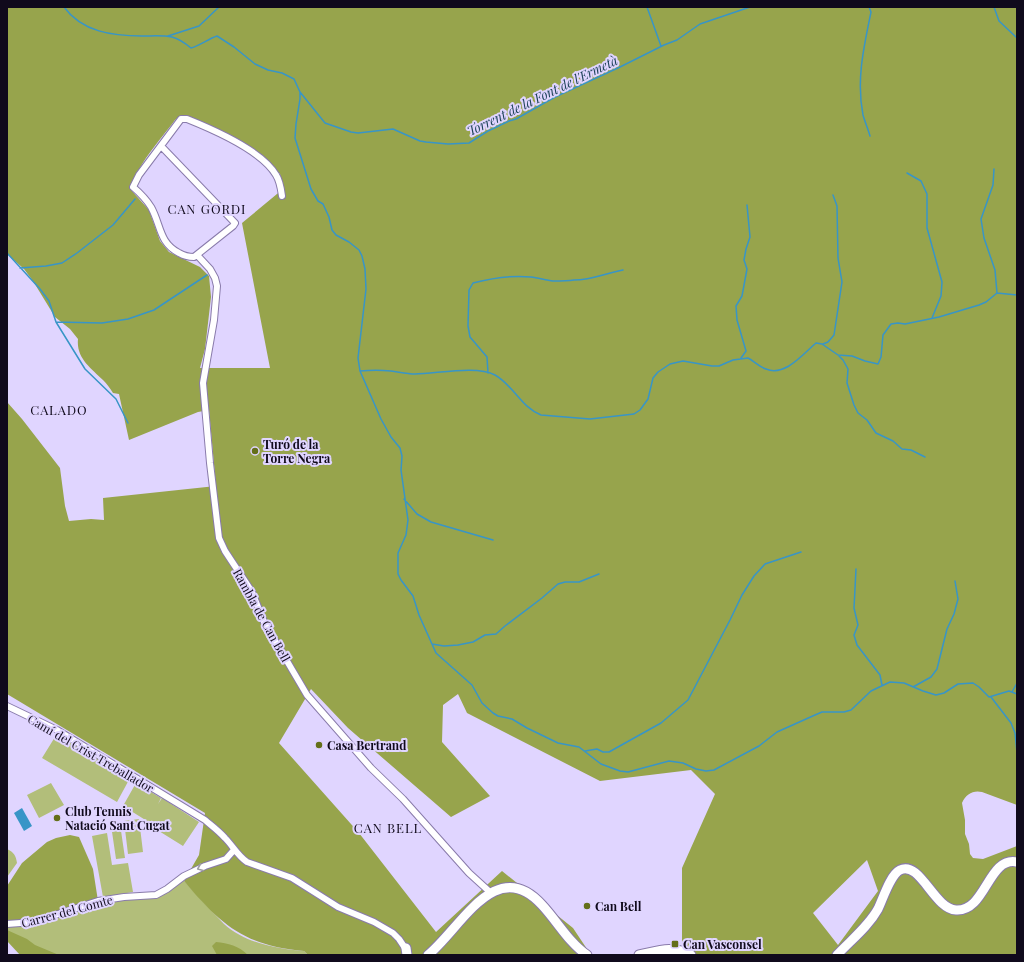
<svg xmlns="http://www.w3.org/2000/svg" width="1024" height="962" viewBox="0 0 1024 962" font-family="'Playfair Display',serif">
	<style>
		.green { fill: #b2be7a }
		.forest { fill: #97a44c; fill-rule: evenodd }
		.water { fill: #3895c7 }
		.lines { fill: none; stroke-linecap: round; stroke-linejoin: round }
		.stream { stroke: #3895c7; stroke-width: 1.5 }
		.street-casing { stroke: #897bab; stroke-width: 8 }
		.secondary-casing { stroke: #897bab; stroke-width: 11 }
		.street { stroke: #fff; stroke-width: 6 }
		.secondary { stroke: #fff; stroke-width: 9 }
		.oneway { stroke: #9f9da4 }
		.poi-dot { fill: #646f19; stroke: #e0d5ff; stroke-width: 1.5 }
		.labels { text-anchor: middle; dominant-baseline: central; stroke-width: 4; stroke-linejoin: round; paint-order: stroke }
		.poi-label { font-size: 12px; font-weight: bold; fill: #100a1c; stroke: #e0d5ff; text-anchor: start }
		.street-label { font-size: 12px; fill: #100a1c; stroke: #e0d5ff }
		.water-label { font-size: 13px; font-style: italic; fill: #1b4157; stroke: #e0d5ff }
		.neighbourhood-label { font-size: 13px; letter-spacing: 1px; fill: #100a1c; stroke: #e0d5ff }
	</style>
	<rect width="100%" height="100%" fill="#e0d5ff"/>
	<path class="green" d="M55,737L61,738L82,748L130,778L117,802L42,758Z
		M51,783L64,805L39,818L27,795Z
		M136,783L161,798L158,804L162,798L199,822L183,846L146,823L147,821L123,806Z
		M139,819L143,852L128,854L124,821Z
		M120,824L125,858L116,859L111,825Z
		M107,833L112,865L128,863L133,892L103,897L92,836Z
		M7,849C14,852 16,856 17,863L7,877Z
		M184,876V881C197,895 210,910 224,924C245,943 277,949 304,951L308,955H50L7,938V924L96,902L156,895Z"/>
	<path class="forest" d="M7,7H1017V805L982,792C973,790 966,794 962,803L965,820V834L969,844L970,854L973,858L983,859L1017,846V955H682V868L715,794L691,770L600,781L467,713L458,694L443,705L442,742L490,796L451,817L348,728L311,689L279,743L359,833L436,932L502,871L573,928L591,955H308L304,951C245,946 221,925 184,881L199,855L205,813L7,694V402L22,419L60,468L65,506L69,521L91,519L104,520L103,498L216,486L209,410L198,412L129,440L119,394L113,393C110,388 107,384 103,380C91,368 76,358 78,339L70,329L55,317L33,281L24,269L7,254ZM185,116L209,125L238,139L258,152L280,174L283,189L242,223L270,368H200L205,349L211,297L209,276L200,267L169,252L160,241L149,210L131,190C135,167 161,139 175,120L179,117ZM867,860L878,891L838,945L813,913Z
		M70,835L79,837L93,869L98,901L53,916L7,924V886L22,863L47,842L56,838Z
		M7,930L27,939L35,945L59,955H20L7,941Z
		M216,942C228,943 239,946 248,955H217L212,946Z"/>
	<path class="water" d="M22,808L32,826L24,831L14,813Z"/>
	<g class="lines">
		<path class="stream" d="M64,7C82,32 113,36 142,36C152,36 163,35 172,37C180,39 185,43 191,48C201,45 208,39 217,36L234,47L255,64L268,70L282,73L294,79L300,92V99L296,124L295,138L311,189L318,201L323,204L329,217L332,230L336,235L349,242L359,250L362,256L365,269L366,289L358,358L360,371L381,419L391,437L400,448L402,456L401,470L408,520L406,535L398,553V574L401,580L413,596L419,615L436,653L472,685L482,703L493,713L498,716L512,719L527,728L558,743L579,747L601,764L620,771L628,772L669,761L683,763L696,769L706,771L714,770L759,746L777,732L815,715L822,712H844L851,710L871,691L890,682L904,683L923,691L936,695L944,693L958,684L973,683L979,687L989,697L1009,691L1017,694
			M647,7L661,46
			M869,7L871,12C864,46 856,80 863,115C865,122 868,129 870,136
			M994,7L999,21L1017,38
			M168,36L199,26L219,7
			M300,92L325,123L351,132L358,133L393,129L420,141L426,142L448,144L469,143L488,131L509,121L516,119L555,97L620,67L664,45L677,40L700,24L750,7
			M994,169L993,185L981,219L984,238L995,270L997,293
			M907,173L921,181L927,194V228L942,282L941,296L932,318
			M7,253L40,289L49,301L56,322L85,369L116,399L128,423
			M20,268L46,266L62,263L77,253L113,225L135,199
			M56,322L102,323L128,319L154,310L207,275
			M823,344L828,342L834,335L842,282L838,258L837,206L833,195
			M839,356L843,360L848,369L847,383L854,405L858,413L867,420L876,433L893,441L902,449L911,450L925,457
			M741,358L746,351L737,320L736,306L742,296L747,269L744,260L746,249L750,237L747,205
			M360,371C371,370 381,370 391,371C399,372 407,374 415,374C436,374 476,365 495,375C513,385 522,408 541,415L590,419L634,414L640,410L648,399L653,378L658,372L670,364L683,361L712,366H719L733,360L748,358C754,361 759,367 766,369C785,377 803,354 816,343L822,344L838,355L852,356L865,361L878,364L881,357L883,335L891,324L898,323L905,324L939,317L979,305L986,302L997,293L1017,295
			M488,373L487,357L470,337L468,326L469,290L473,283C492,278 512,275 531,277C538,278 546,280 553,281C560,281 567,281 574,280C592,280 606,273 623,270
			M404,499L417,514L431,522L493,540
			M856,569L854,608L858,625L854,635L857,645L880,675L882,685
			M432,644L444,646L458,645L473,642L485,635L496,634L505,626L542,598L558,584L565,582H579L599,574
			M913,687L931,677L937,669L947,629L954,614L958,599L955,581
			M1012,692L1017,683
			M991,697L1011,723L1015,733L1017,753
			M585,751L597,749L603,752H609L661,723L688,700L730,620L742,595L754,576L765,564L801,552"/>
		<g class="street-casing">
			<path id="street" d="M161,146L235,223L233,226L194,257C189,257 184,256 179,253C159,243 161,225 151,207C146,199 140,193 133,187L139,175L181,119H187C212,129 262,151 276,175C280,181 281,189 282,196
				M197,255L210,269L215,278L217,286L214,320L203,383L210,463L219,538L225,551L252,592L264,622L307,695L371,768L403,799L469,873L491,893
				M7,706L57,730L205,820C212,826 219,831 225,838C233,846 237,855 247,862L292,878L338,907L374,922L393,933L399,939L407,951
				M7,924L34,922L98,901L124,897L156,895L167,889L184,876L205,866L226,859L234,850"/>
		</g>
		<g class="secondary-casing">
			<path id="secondary" d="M406,948L407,955
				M428,955C461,928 496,854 542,905C557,921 569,943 587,955
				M639,955C658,951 673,945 691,955
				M837,955C851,940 868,927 878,909C883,899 890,875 900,870C920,860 934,909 956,910C986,912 988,856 1017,862"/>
		</g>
		<use href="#street" class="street"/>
		<use href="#secondary" class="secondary"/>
	</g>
	<defs><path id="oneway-chevron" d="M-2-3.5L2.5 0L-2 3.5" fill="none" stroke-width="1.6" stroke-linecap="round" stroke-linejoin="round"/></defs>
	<use class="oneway" href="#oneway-chevron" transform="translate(200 868) rotate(157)"/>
	<g class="poi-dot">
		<circle cx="255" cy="451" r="4"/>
		<circle cx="319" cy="745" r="4"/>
		<circle cx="57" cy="818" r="4"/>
		<circle cx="587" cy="906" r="4"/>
		<rect x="671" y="940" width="8" height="8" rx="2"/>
	</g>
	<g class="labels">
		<g class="poi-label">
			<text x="263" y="444">Turó de la<tspan x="263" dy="14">Torre Negra</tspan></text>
			<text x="327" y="745">Casa Bertrand</text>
			<text x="65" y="811">Club Tennis<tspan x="65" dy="14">Natació Sant Cugat</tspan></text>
			<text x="595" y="906">Can Bell</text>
			<text x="683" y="944">Can Vasconsel</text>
		</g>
		<g class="street-label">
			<text transform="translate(262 615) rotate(61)">Rambla de Can Bell</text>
			<text transform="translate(91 753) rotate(30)">Camí del Crist Treballador</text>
			<text transform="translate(67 911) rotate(-15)">Carrer del Comte</text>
		</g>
		<g class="water-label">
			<text transform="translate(542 95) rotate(-26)">Torrent de la Font de l'Ermetà</text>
		</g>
		<g class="neighbourhood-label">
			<text x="207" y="208">CAN GORDI</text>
			<text x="59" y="409">CALADO</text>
			<text x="388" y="827">CAN BELL</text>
		</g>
	</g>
	<rect width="1024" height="962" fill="none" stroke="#100a1c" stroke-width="16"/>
</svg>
